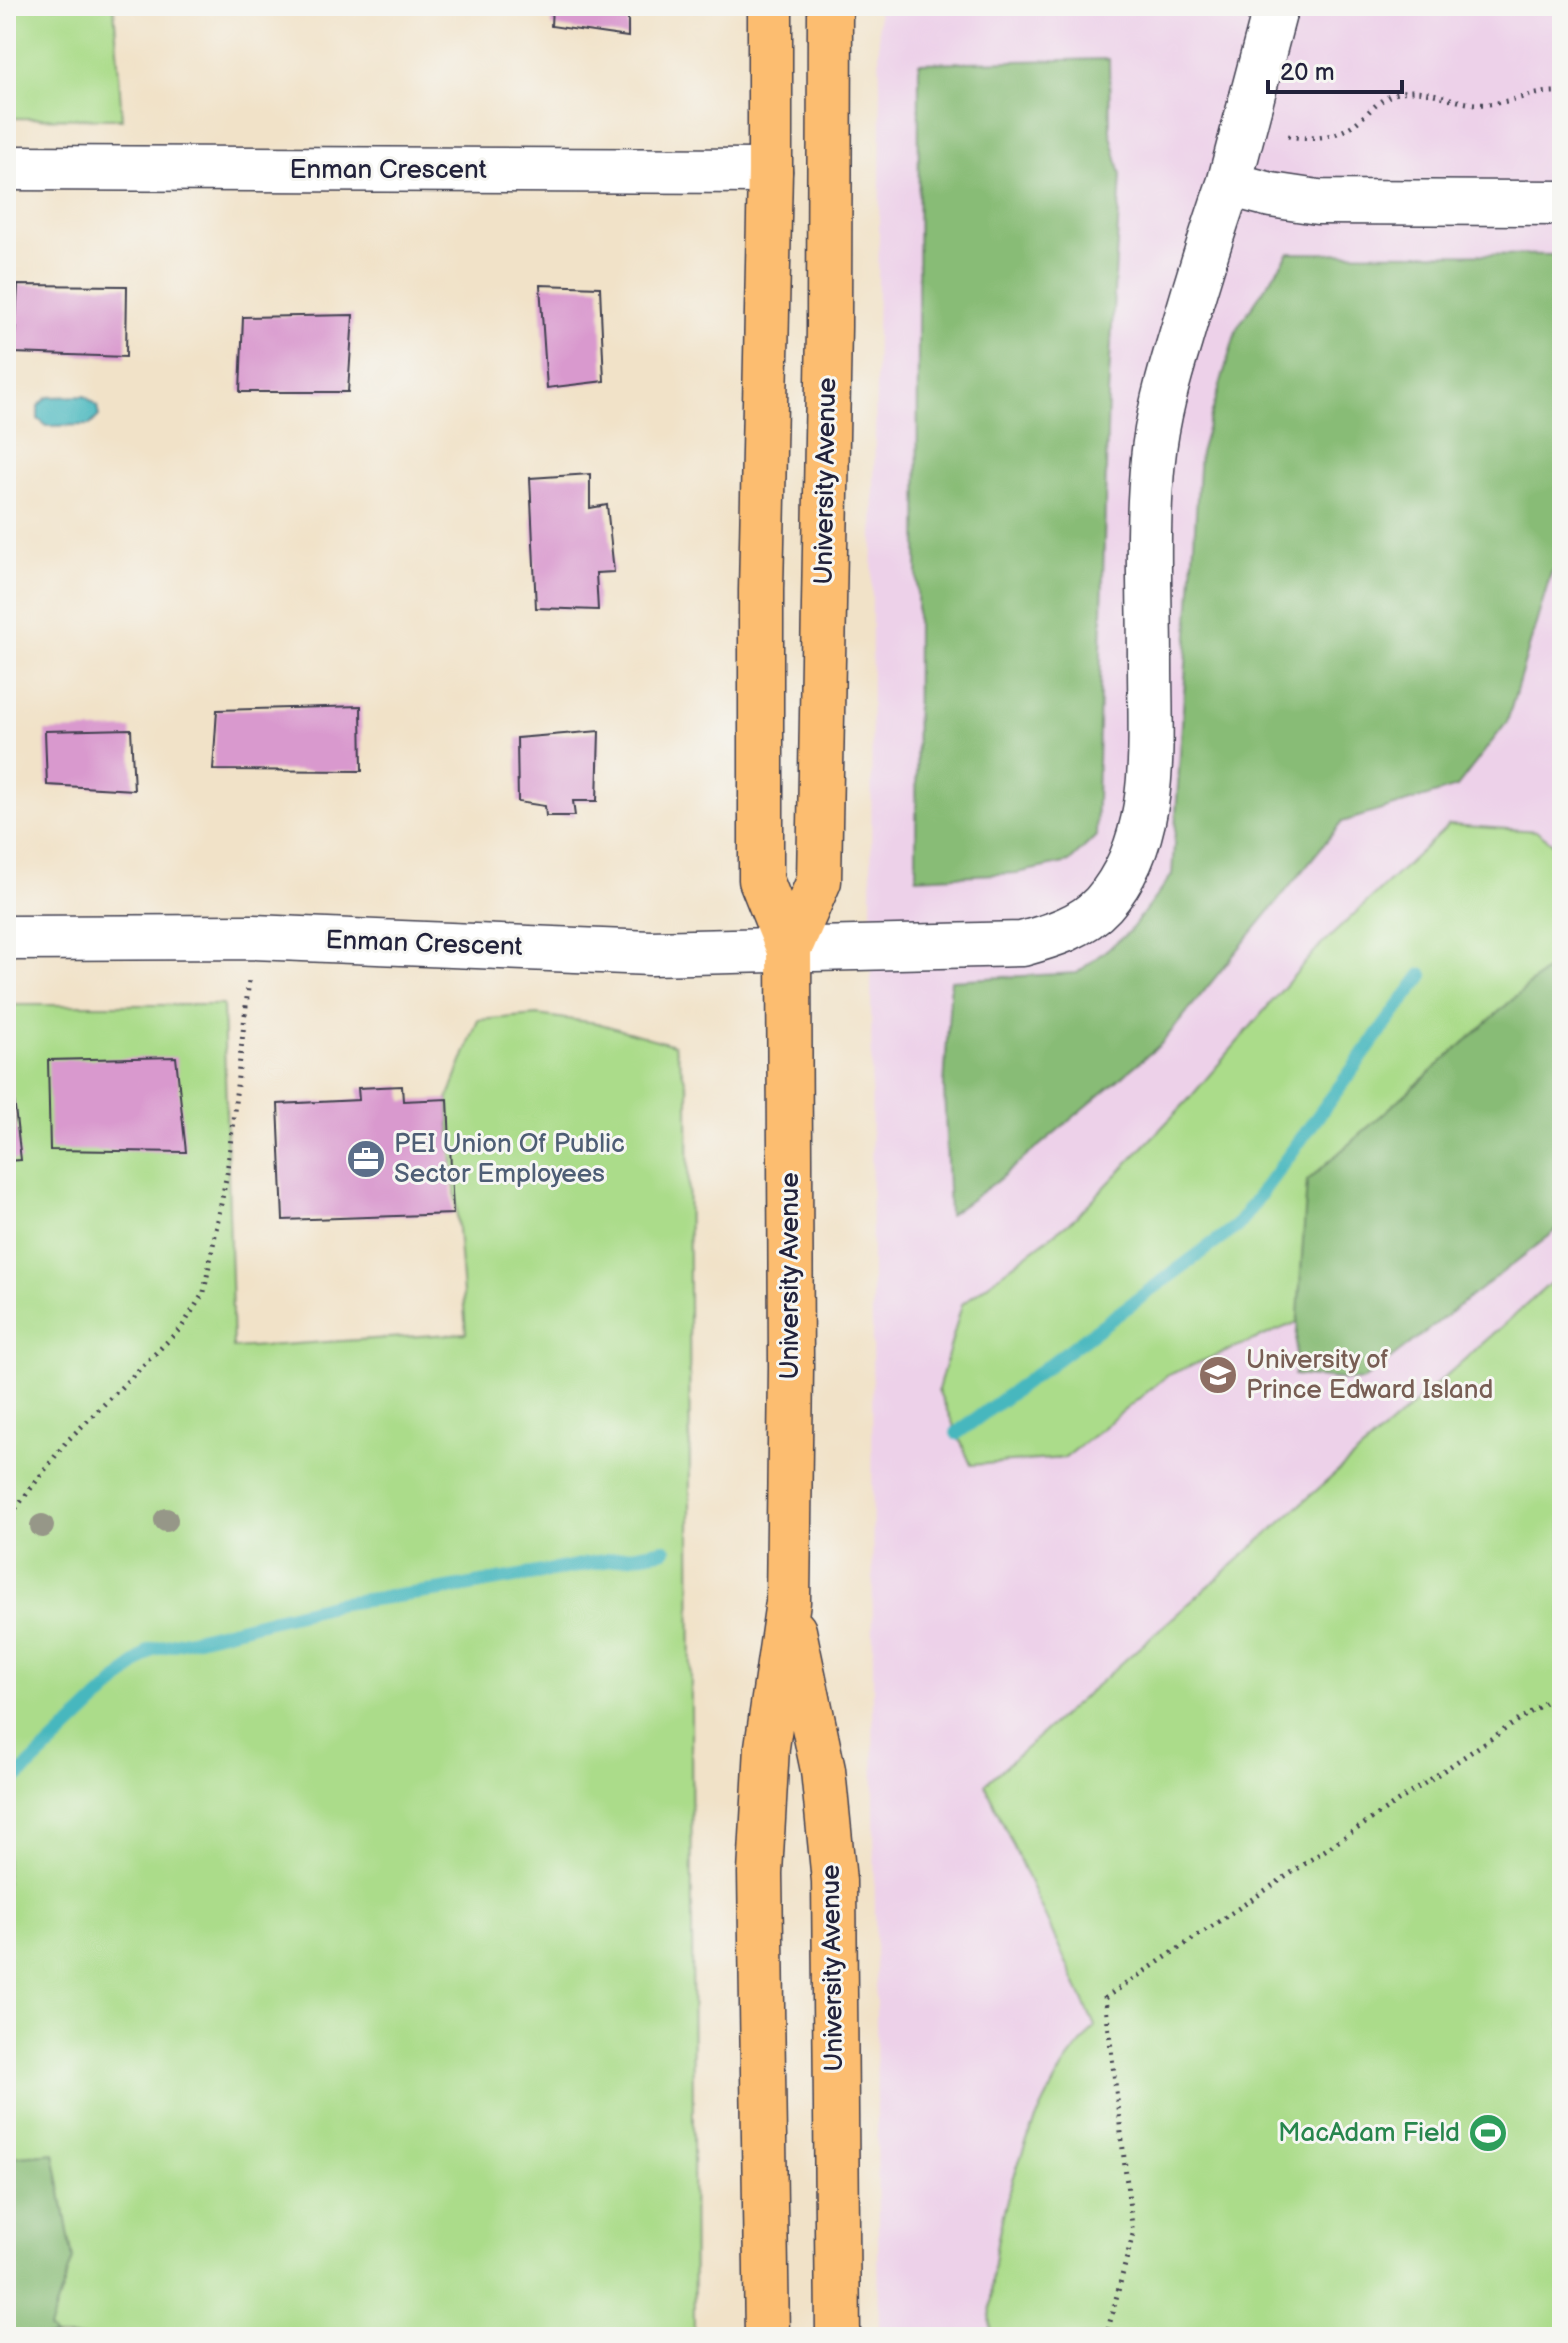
<svg xmlns="http://www.w3.org/2000/svg" width="1568" height="2343" viewBox="0 0 1568 2343" font-family="'Balsamiq Sans',sans-serif">
	<style>
		.built { fill: #edd1e9 }
		.green { fill: #abdc8a; stroke: #667f62; stroke-width: 2 }
		.forest { fill: #88bc76; stroke: #556f58; stroke-width: 2 }
		.water { fill: #47b7be; stroke: #346c7c; stroke-width: 2 }
		.lines { fill: none; stroke-linecap: round; stroke-linejoin: round }
		.stream { stroke: #47b7be; stroke-width: 14 }
		.building { fill: #d999ce }
		.street-casing { stroke: #413f50; stroke-width: 47 }
		.primary-casing { stroke: #413f50; stroke-width: 47 }
		.path { stroke: #413f50; stroke-width: 5; stroke-dasharray: 2 6; stroke-linecap: butt }
		.street { stroke: #fff; stroke-width: 44 }
		.primary { stroke: #fcbd6f; stroke-width: 44 }
		.tree { fill: #969788 }
		.labels { text-anchor: middle; dominant-baseline: central; stroke-width: 6; stroke-linejoin: round; paint-order: stroke }
		.street-label { font-size: 26px; fill: #22223b; stroke: #f6f6f2 }
		.service-label { font-size: 26px; fill: #4e5e75; stroke: #f6f6f2; text-anchor: start }
		.education-label { font-size: 26px; fill: #785e54; stroke: #f6f6f2; text-anchor: start }
		.leisure-label { font-size: 26px; fill: #27864d; stroke: #f6f6f2; text-anchor: end }
	</style>
	<rect width="100%" height="100%" fill="#f6f6f2"/>
	<filter id="ink" filterUnits="userSpaceOnUse"><feTurbulence type="fractalNoise" baseFrequency=".0125" numOctaves="2"/><feDisplacementMap in="SourceGraphic" scale="16" xChannelSelector="R" yChannelSelector="G"/><feConvolveMatrix kernelMatrix="1 2 1 2 8 2 1 2 1" color-interpolation-filters="sRGB"/></filter>
	<filter id="wash" filterUnits="userSpaceOnUse"><feTurbulence type="fractalNoise" baseFrequency=".006" numOctaves="4" result="noise"/><feDisplacementMap in="SourceGraphic" scale="32" xChannelSelector="R" yChannelSelector="G"/><feGaussianBlur stdDeviation="1.8" result="paint"/><feColorMatrix in="noise" values="0 0 0 0 0 0 0 0 0 0 0 0 0 0 0 0 0 1.4 0 .05"/><feComposite in="paint" operator="in"/></filter>
	<g filter="url(#wash)">
		<rect width="100%" height="100%" fill="#f1e2c8"/>
		<path class="built" d="M878,6H1562V2337H879L873,1702L871,948L872,586L881,128Z"/>
		<path class="green" d="M6,6H114L122,119L6,118Z
			M1449,825L1537,831L1562,850V1101L1344,1303L1168,1375L1065,1458L971,1465L938,1390L962,1304L1076,1217L1189,1099L1315,951Z
			M6,1005H223L233,1348L466,1333L448,1099L478,1020L537,1015L597,1023L674,1045L688,1089L694,2337H6Z
			M1562,1273V2337H991C986,2243 1016,2150 1062,2069C1071,2054 1085,2040 1095,2026L985,1784Z"/>
		<path class="forest" d="M1109,59L1110,131L1121,175L1108,395L1096,836L1069,862L1017,873L916,878L919,63Z
			M1289,253L1562,255V562L1551,573L1507,722L1457,787L1342,822L1161,1044L997,1181L949,1215L944,1086L951,980L1077,973L1129,932L1172,875L1200,453L1237,328Z
			M1562,956V1226L1362,1381L1294,1375L1307,1181Z
			M54,2153L73,2259L49,2329L55,2337H6V2157Z"/>
		<path class="water" d="M85,396L97,406L99,416L90,425L47,426L38,419V406L48,397Z"/>
		<g class="lines">
			<path class="stream" d="M957,1433L1237,1226L1422,975
				M6,1788L150,1650L335,1604L442,1590L665,1550"/>
		</g>
		<g id="blocks">
			<path class="building" d="M552,6H628V37L551,26Z
				M18,285L127,286L126,357L14,353Z
				M540,285L600,287L604,381L547,388Z
				M353,315L348,392H240L243,317Z
				M590,474V508L607,505L614,572L596,573L598,610L536,608L530,478Z
				M361,706L362,771L213,770L217,710Z
				M131,729L134,790L47,785L45,731Z
				M599,731L597,801H573L575,816H546L545,806L518,802L517,738Z
				M176,1057L186,1152L50,1150L48,1060Z
				M10,1065L21,1160L6,1161V1066Z
				M402,1086L403,1101L448,1099L453,1214L283,1220L278,1104L359,1100L358,1088Z"/>
		</g>
	</g>
	<g filter="url(#ink)">
		<use href="#blocks" fill-opacity="0" stroke="#413f50" stroke-width="2"/>
		<g class="lines">
			<g class="street-casing">
				<path id="street" d="M6,168L770,171
					M1229,184L1276,6
					M6,938L253,937L651,953L1022,944C1051,936 1082,927 1103,904C1160,839 1150,746 1150,666C1150,597 1146,527 1153,459C1157,418 1168,379 1180,340C1195,288 1211,236 1229,184L1271,195L1318,202L1562,203"/>
			</g>
			<g class="primary-casing">
				<path id="primary" d="M789,950L819,881L829,327L830,6
					M794,1631L823,1770L834,1881L838,2337
					M767,2337L760,1873L767,1747L788,1602L791,1367L789,950L761,880V590L770,171V6"/>
			</g>
			<path class="path" d="M1288,136C1309,140 1335,138 1353,125C1369,114 1378,98 1398,93C1426,85 1450,103 1477,104C1506,106 1532,90 1562,92
				M6,1521L66,1442L182,1327L204,1292L227,1173L249,980
				M1106,2337L1133,2234L1105,1998L1562,1691"/>
			<use href="#street" class="street"/>
			<use href="#primary" class="primary"/>
		</g>
		<g class="tree">
			<circle cx="166" cy="1520" r="12"/>
			<circle cx="42" cy="1526" r="12"/>
		</g>
	</g>
	<defs>
		<g id="office-disc" transform="scale(2)"><circle r="9.5" fill="#5c6f8a" stroke="#f6f6f2"/><path d="M-6-3h4V-5.5h4V-3h4V5H-6ZM-1-4.5V-3h2v-1.5ZM-6 0V1H6V0Z" fill="#fff"/></g>
		<g id="university-disc" transform="scale(2)"><circle r="9.5" fill="#8d6e63" stroke="#f6f6f2"/><path d="M0-5L7-2L0 1L-7-2ZM-4 1L0 2.5L4 1V4Q0 6-4 4Z" fill="#fff"/></g>
		<g id="stadium-disc" transform="scale(2)"><circle r="9.5" fill="#2e9e5b" stroke="#f6f6f2"/><path d="M0-5a6.5 5 0 1 0 0 10a6.5 5 0 1 0 0-10ZM-3.5-1.8h7v3.6h-7Z" fill="#fff"/></g>
	</defs>
	<g fill-rule="evenodd">
		<use href="#office-disc" x="366" y="1159"/>
		<use href="#university-disc" x="1218" y="1375"/>
		<use href="#stadium-disc" x="1488" y="2133"/>
	</g>
	<g class="labels">
		<g class="street-label">
			<text x="388" y="170">Enman Crescent</text>
			<text transform="translate(826 481) rotate(-89)">University Avenue</text>
			<text transform="translate(424 944) rotate(2)">Enman Crescent</text>
			<text transform="translate(790 1276) rotate(-90)">University Avenue</text>
			<text transform="translate(833 1968) rotate(-91)">University Avenue</text>
		</g>
		<g class="service-label">
			<text x="394" y="1144">PEI Union Of Public<tspan x="394" dy="30">Sector Employees</tspan></text>
		</g>
		<g class="education-label">
			<text x="1246" y="1360">University of<tspan x="1246" dy="30">Prince Edward Island</tspan></text>
		</g>
		<g class="leisure-label">
			<text x="1460" y="2133">MacAdam Field</text>
		</g>
	</g>
	<rect width="1568" height="2343" fill="none" stroke="#f6f6f2" stroke-width="32"/>
	<path d="M1268 80v12h134v-12" fill="none" stroke="#22223b" stroke-width="4"/>
	<text x="1280" y="80" font-size="24" fill="#22223b" stroke="#f6f6f2" stroke-width="6" paint-order="stroke">20 m</text>
</svg>
